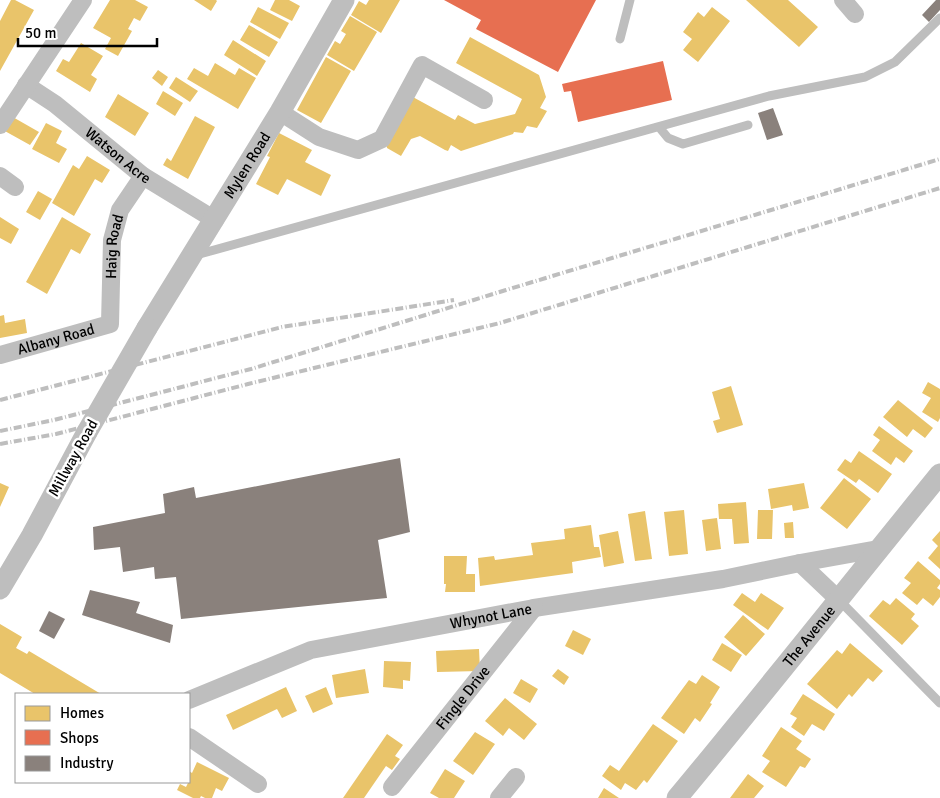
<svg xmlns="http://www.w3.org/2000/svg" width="940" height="798" viewBox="0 0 940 798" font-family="Signika,sans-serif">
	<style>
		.homes { fill: #e9c46a }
		.shops { fill: #e76f51 }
		.industry { fill: #8a817c }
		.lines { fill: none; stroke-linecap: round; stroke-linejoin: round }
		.service { stroke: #bebebe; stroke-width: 9 }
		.minor { stroke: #bebebe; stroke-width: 18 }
		.tertiary { stroke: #bebebe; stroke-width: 21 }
		.rail { stroke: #bebebe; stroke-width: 4; stroke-dasharray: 8 2.5 1 2.5; stroke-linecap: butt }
		.tertiary-bridge { stroke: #bebebe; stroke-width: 21 }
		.labels { text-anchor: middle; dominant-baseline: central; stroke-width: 5; stroke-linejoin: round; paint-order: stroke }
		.street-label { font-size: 15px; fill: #000; stroke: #fff }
	</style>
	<rect width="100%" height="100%" fill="#fff"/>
	<path class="homes" d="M11,0H15L34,10L0,71V21Z
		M110,0H135L148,7L140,21L134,18L128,29L132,31L118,56L105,49L111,38L93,28Z
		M194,0H216L217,1L211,11Z
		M275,0H289L300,6L292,21L270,10Z
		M369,0H400L381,33L351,15L359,1L366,5Z
		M746,0H788L818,27L799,47Z
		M258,7L289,23L280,39L250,22Z
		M712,7L730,21L698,62L683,50L692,39L683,32L698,12L704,17Z
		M350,16L377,32L354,71L327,55L335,41L340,44L346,34L341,31Z
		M249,25L278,42L269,57L240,40Z
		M470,37L539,75L546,97L540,108L547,111L537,128L527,126L523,133L514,132L513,134L461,151L451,145L448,151L445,150L420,136L411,139L401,156L387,148L386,142L411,96L455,120L458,115L475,124L515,114L522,99L456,63Z
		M233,40L266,61L257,76L224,55Z
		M81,43L103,56L91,75L97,79L90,92L56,71L63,59L69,62Z
		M326,57L351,71L321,123L297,110Z
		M215,63L235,75L239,68L256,78L238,109L187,79L194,68L208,76Z
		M158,70L168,77L162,86L152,78Z
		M176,77L198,91L190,102L169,88Z
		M163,91L183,103L175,116L156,104Z
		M118,94L149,113L135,136L105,117Z
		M11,116L39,132L30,145L3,130Z
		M195,116L215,127L188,179L163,165L167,158L171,161Z
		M46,123L62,131L56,143L67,149L59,163L32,149Z
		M279,133L312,150L305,162L331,175L321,196L287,179L278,195L256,184L270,157L267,156Z
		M87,156L110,170L102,183L95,179L74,216L52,203L73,165L79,169Z
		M38,191L52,199L40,220L26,212Z
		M0,217L19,229L11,244L0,238Z
		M62,217L91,234L80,254L71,249L47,294L26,282Z
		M4,315L5,323L25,319L27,333L0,338V316Z
		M928,382L940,389V418L938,422L922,412L931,398L922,393Z
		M731,386L743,425L717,433L713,421L720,419L712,392Z
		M898,400L933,428L925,438L913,429L907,437L883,417Z
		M879,426L913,451L904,463L896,457L891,465L872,451L880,440L873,435Z
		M859,451L892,474L878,493L859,479L856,483L837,470L845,459L851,463Z
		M844,478L871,499L847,529L820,508Z
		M0,483L9,487L0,507Z
		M804,483L809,508L793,511L792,505L771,509L768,489Z
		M746,502L749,543L734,544L732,519H719L718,504Z
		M684,510L688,554L669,556L664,512Z
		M758,510H773L772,539H757Z
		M645,511L652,559L635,561L628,514Z
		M717,518L721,549L706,551L702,520Z
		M793,522L794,538H785L784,523Z
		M591,525L594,547H599L601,557L572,562L573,573L480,586L478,558L494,556L495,560L533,555L531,543L565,539L564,529Z
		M618,531L624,563L604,567L599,535Z
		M940,531V569L928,558L938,546L932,540Z
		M444,556H467L466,574H475V592H445L446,584H444Z
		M918,561L940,580V584L937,588L940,590V597L933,606L923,598L917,605L902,593L911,583L904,578Z
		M742,593L755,602L761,593L784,608L768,630L733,605Z
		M896,598L915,614L911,619L919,626L902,645L869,616L883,600L890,605Z
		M743,615L765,634L746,656L724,637Z
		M0,624L22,637L16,648L27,654L29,651L101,694H35L0,673Z
		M573,630L591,639L583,655L565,646Z
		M722,643L742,655L731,672L712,660Z
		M850,643L883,671L873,682L868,678L852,697L849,694L837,709L807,684L837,650L842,654Z
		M479,649L480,671L437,672L436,651Z
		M384,661L411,662L410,681L403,680V689L383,687Z
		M365,669L369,693L336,698L332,675Z
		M558,669L569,677L564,685L552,676Z
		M702,675L720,687L710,703L712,704L700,722L695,718L684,734L661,718L689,680L696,684Z
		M521,679L538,689L530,703L513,693Z
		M286,687L297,711L282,718L277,709L233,730L226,715Z
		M326,687L333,704L313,713L305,696Z
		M803,694L835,714L824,731L812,724L804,736L791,727L797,718L790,714Z
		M505,698L537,724L524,740L509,728L503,736L485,721Z
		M653,724L678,741L647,783L644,780L636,790L625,783L621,790L602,776L610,765L619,771Z
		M781,727L802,741L796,749L811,759L805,768L800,766L786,787L762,772L770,761L762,756Z
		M475,732L495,744L473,775L453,761Z
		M387,734L403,745L395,756L400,759L392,770L386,766L364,798H343Z
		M197,762L229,778L222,791L216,788L212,798H205L201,796L200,798H193L177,790L180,784L186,787L188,783L185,782H189V771L192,773Z
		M445,769L465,781L454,798H439L430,793Z
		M748,774L764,786L754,798H730Z
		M604,788L619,798H598Z"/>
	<path class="shops" d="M444,0H596L558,72L476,29L481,20Z
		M663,61L672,100L578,122L571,91L564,92L562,84Z"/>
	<path class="industry" d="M936,0H940V10L929,22L922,15Z
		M773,108L783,135L767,140L758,113Z
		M400,458L410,532L378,540L387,598L181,619L176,577L155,579L154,567L123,572L120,547L94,550L93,527L165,513L163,494L194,487L196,498Z
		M90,590L140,602L136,613L173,625L170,643L82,615Z
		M49,611L65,619L54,639L39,631Z"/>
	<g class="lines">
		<path class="service" d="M620,39L630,0
			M659,127L668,138L683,144L748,125
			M196,255L769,96L865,77L895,62L940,18
			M839,600L940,703"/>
		<g class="minor">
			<path d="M843,0L855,14"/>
			<path id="s1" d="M26,85L55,104L143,176L215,220"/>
			<path d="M280,112L319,137L358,150L382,139L422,65L484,100"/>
			<path d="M0,125L83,0"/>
			<path d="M0,176L15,187"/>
			<path id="s2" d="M0,355L110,324L112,240L120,210L143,176"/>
			<path d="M800,563L839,600"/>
			<path id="s3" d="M189,700L311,650L534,608L723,579L800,563L878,549"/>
			<path d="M189,737L258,784"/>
			<path id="s4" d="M392,787L534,608"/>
			<path d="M499,798L516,777"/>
		</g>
		<g class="tertiary">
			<path id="s5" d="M147,328L280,112L344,0"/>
			<path d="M0,589L32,535L87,432"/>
			<path id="s6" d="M677,798C766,691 852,582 940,474"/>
		</g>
		<path class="rail" d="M0,400L282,327L454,300
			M0,431L54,420L251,369L506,290L940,159
			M0,444L56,434L248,384L500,323L940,188"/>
		<path class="tertiary-bridge" d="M87,432L147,328"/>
	</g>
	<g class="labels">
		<g class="street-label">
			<text stroke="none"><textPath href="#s1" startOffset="116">Watson Acre</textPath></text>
			<text stroke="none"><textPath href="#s5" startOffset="191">Mylen Road</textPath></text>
			<text stroke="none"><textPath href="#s2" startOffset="192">Haig Road</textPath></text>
			<text stroke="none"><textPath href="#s2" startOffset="58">Albany Road</textPath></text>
			<text transform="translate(73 458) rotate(-61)">Millway Road</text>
			<text stroke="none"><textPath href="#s3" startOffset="315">Whynot Lane</textPath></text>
			<text stroke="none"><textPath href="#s6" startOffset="209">The Avenue</textPath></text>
			<text stroke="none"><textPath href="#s4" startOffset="114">Fingle Drive</textPath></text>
		</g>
	</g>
	<rect x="15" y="693" width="175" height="90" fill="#ffffff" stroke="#999999"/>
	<rect x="25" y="706" width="25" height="15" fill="#e9c46a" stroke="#999999"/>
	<text x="60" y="718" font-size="15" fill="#000000">Homes</text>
	<rect x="25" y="730" width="25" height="15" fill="#e76f51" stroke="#999999"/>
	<text x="60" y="743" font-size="15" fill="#000000">Shops</text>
	<rect x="25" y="756" width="25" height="15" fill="#8a817c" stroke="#999999"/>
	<text x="60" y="768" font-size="15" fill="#000000">Industry</text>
	<path d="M18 38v8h139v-8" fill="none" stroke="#000000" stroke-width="2.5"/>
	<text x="25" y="38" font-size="15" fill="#000000" stroke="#ffffff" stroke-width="4" paint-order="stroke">50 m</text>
</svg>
